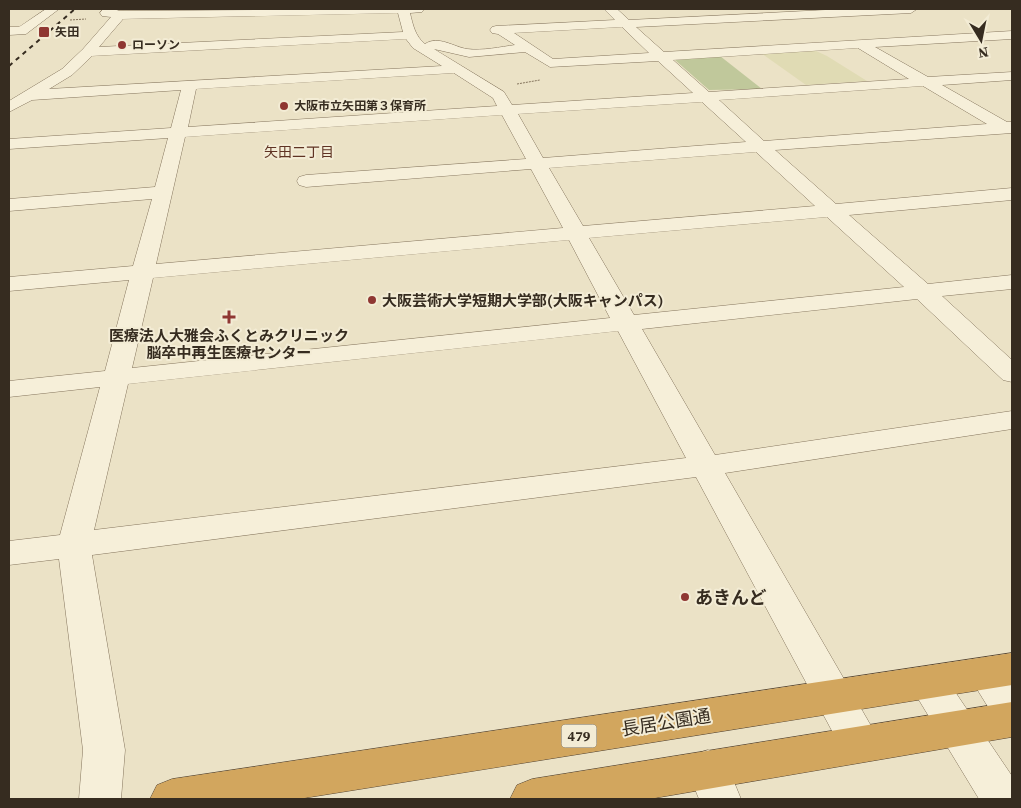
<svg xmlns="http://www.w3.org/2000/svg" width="1021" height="808" viewBox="0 0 1021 808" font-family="'Source Serif 4','Noto Sans JP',serif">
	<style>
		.farmland { fill: #e0dbb4 }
		.green { fill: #c0c89b }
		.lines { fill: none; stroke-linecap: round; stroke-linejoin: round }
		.minor-casing { stroke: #85755d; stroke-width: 1 }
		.highway-casing { stroke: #534331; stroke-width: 1 }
		.path { stroke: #85755d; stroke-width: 1; stroke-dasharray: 2 1; stroke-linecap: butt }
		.minor { fill: #f6efd9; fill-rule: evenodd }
		.highway { fill: #d2a65e; fill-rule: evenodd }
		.rail { stroke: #362c20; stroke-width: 2; stroke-dasharray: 4.5 4.5; stroke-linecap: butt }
		.poi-dot { fill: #8f3732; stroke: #f3ecd5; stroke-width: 2 }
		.labels { text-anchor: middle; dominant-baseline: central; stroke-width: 4; stroke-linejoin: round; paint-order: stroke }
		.far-poi-label { font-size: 12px; font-weight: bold; fill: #362c20; stroke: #f3ecd5; text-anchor: start }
		.far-neighbourhood-label { font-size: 14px; fill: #5f3323; stroke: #f3ecd5 }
		.shield { fill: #f3ecd5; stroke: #6f6656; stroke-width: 1 }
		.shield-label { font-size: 14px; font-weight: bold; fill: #362c20 }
		.poi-label { font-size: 15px; font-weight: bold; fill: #362c20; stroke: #f3ecd5; text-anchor: start }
		.near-poi-label { font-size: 18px; font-weight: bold; fill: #362c20; stroke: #f3ecd5; text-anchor: start }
		.near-street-label { font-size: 18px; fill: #362c20; stroke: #f3ecd5 }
	</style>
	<rect width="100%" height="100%" fill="#ebe2c6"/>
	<path class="farmland" d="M814,50L827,56L867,81L806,85L761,53Z"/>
	<path class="green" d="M720,56L762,89L709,90L675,60Z"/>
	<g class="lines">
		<g class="minor-casing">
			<path id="minor" d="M46,9H59L26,34L9,35V27H19Z
				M103,9H113L120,11L424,9L422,12L410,13C413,25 415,36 425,44C438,35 454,47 467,49C483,51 500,47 515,45L498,34L492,33L490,30L492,27L496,26L615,20L604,9H617L629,20L845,9H917L911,13L636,27L664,52L1012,31V39L875,47L928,77L1012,72V80L942,85L1007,122H1012V133L775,150L836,204L1012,188V200L849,215L928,284L1012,275V289L942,296L1012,360V382L1003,380L917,299L642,329L715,455L1012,411V429L725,473L874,731L881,744L874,757L860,762L846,757L696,477L92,555L125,750L121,799H79L83,750L59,559L9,565V541L60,535L100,387L9,397V381L105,371L129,280L9,291V277L133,266L152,199L9,211V199L155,187L168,138L9,149V139L171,128L181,90L32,100L9,112V101L62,69L83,49L111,17L102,16L100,13ZM398,13L403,32L99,47L123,19ZM622,27L649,53L553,59L514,33ZM406,39L413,48L442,66L49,89L72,75L92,56ZM858,48L909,79L709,92L673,60ZM434,49L469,57L525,52L550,67L658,61L693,93L512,105L504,92ZM454,73L493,98L497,106L188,127L196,89ZM923,86L987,124L764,141L719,100ZM702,102L746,142L543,158L518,114ZM502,115L526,159L306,175L299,177L297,181L299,185L306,187L531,169L563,228L156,264L185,137ZM756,152L815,206L583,226L549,168ZM827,217L904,287L634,315L589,238ZM569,240L610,318L132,368L153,278ZM618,331L686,458L94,530L128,384Z
				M986,657C1021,669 1012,697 1012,728L998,723L967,673L973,662Z
				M927,666L941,671L1012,776V799H979L908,682L913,671Z
				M708,750L723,755L741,799H699L687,769L693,755Z"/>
		</g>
		<g class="highway-casing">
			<path id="highway" d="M1012,653V685L298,799H150L157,785L172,779Z
				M1012,702V737L649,799H510L517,785L532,779Z"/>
		</g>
		<path class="path" d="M70,20L86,19
			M517,84L540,80"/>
		<use href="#minor" class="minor"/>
		<use href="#highway" class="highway"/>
		<path class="rail" d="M9,66L75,9"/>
	</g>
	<g class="poi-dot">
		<rect x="38" y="26" width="12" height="12" rx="2.5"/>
		<circle cx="122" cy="45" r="5"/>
		<circle cx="284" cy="106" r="5"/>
		<circle cx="372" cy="300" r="5"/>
		<path d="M226.5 309.5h5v5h5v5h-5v5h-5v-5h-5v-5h5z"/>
		<circle cx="685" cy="597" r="5"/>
	</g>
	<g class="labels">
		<g class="far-poi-label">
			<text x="55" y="32">矢田</text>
			<text x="132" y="45">ローソン</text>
			<text x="294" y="106">大阪市立矢田第３保育所</text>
		</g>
		<g class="far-neighbourhood-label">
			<text x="299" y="152">矢田二丁目</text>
		</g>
		<rect class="shield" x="561.5" y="724.5" width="35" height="23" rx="4"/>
		<g class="shield-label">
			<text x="579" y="736">479</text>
		</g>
		<g class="poi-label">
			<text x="382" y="300">大阪芸術大学短期大学部(大阪キャンパス)</text>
			<text x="229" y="335" text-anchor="middle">医療法人大雅会ふくとみクリニック<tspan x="229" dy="17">脳卒中再生医療センター</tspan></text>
		</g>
		<g class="near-poi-label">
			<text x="695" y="597">あきんど</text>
		</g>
		<g class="near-street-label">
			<text transform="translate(666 722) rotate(-9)">長居公園通</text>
		</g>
	</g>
	<rect width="1021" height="808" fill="none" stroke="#362c20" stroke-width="20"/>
	<g transform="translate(981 40) rotate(170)" stroke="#f3ecd5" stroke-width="4" paint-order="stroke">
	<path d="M0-4L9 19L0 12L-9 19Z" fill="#362c20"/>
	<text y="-8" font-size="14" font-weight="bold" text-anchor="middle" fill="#362c20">N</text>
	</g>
</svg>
